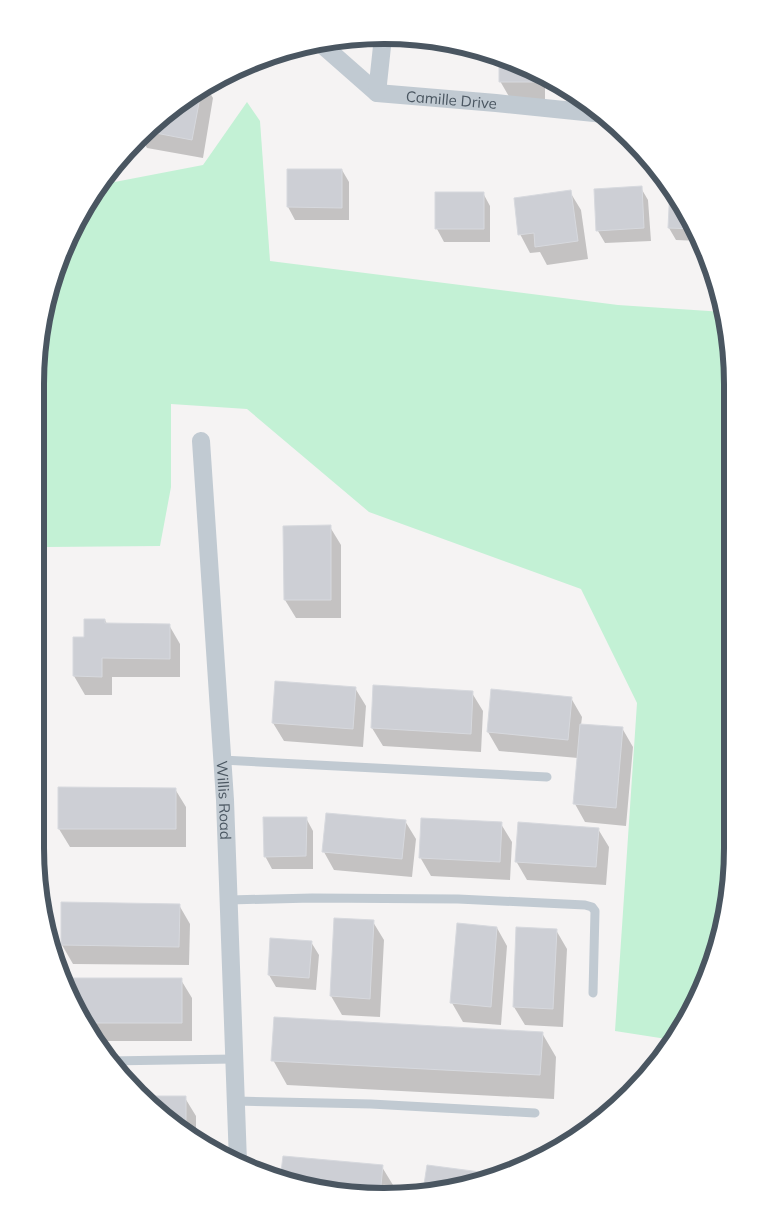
<svg xmlns="http://www.w3.org/2000/svg" width="768" height="1232" viewBox="0 0 768 1232" font-family="Mulish,sans-serif">
	<style>
		.green { fill: #c3f1d5 }
		.shadow { fill: #0003 }
		.building { fill: #cdcfd5; stroke: #d7d9de }
		.lines { fill: none; stroke-linecap: round; stroke-linejoin: round }
		.lane { stroke: #c1cad2; stroke-width: 9 }
		.street { stroke: #c1cad2; stroke-width: 18 }
		.labels { text-anchor: middle; dominant-baseline: central; stroke-width: 4; stroke-linejoin: round; paint-order: stroke }
		.street-label { font-size: 15px; fill: #4a5661; stroke: #fff }
		.rim { fill: none; stroke: #4a5661; stroke-width: 6 }
	</style>
	<rect width="100%" height="100%" fill="#f5f3f3"/>
	<path class="green" d="M247,102L260,121L270,261L618,305L724,312L732,361L730,893L707,981L673,1040L615,1031L637,703L581,589L369,512L247,409L171,404V487L160,546L47,547L46,762L36,761L38,339L61,251L99,185L203,165Z"/>
	<path class="shadow" d="M500,57L538,71L545,75V100H511L500,81Z
		M205,85L213,98L203,158L147,148L140,136L154,122Z
		M288,170H342L349,182V220H295L288,207Z
		M641,188L648,200L651,241L605,243L598,231Z
		M671,188L686,210L700,241L676,240L669,228Z
		M570,192L581,210L588,259L547,265L540,252L530,253L520,234Z
		M437,193H483L490,206V242H444L437,229Z
		M330,527L341,545V618H296L285,600Z
		M105,620L107,624L169,625L180,644V677H112V695H85L74,676L85,638Z
		M355,688L366,706L363,747L284,741L273,723Z
		M472,693L483,711L481,752L383,746L372,728Z
		M571,698L582,717L581,725L622,728L633,747L626,826L585,822L575,804L578,758L499,751L488,732Z
		M175,789L186,807V847H70L59,829Z
		M306,818L313,831V869H272L265,856Z
		M405,821L416,839L412,877L334,870L324,852Z
		M501,824L512,842L510,880L431,876L420,857Z
		M598,829L609,847L606,885L527,880L516,861Z
		M62,904L179,905L190,924L189,965L73,964L62,945Z
		M336,920L373,922L384,940L380,1017L342,1015L331,996Z
		M497,928L507,946L501,1025L463,1022L452,1003Z
		M556,930L567,949L563,1027L525,1025L514,1007Z
		M311,942L319,955L316,990L276,987L269,975Z
		M65,979L181,980L192,998V1041H97L65,982Z
		M542,1033L556,1057L554,1099L287,1085L273,1060Z
		M147,1098H185L196,1116V1141L190,1138Z
		M382,1167L393,1185L392,1196L384,1197L282,1180Z"/>
	<path class="building" d="M499,56L535,70V82H499Z
		M202,87L192,140L145,131L154,122Z
		M287,169H342V208L287,207Z
		M642,186L644,228L596,231L594,189Z
		M670,187L686,210L695,229L668,228Z
		M571,190L578,241L535,247L534,233L518,235L514,198Z
		M435,192H484V229H435Z
		M331,525V600H284L283,526Z
		M84,619H105V623L170,624V659L102,658V677L73,676V637H84Z
		M275,681L356,687L353,729L272,723Z
		M373,685L473,691L471,734L371,728Z
		M491,689L572,697L568,740L487,732Z
		M580,724L623,727L616,808L573,804Z
		M58,787L176,788V829H58Z
		M326,813L406,820L402,859L322,852Z
		M263,817H307L306,856L264,857Z
		M421,818L502,822L500,862L419,858Z
		M518,822L599,828L596,867L515,862Z
		M61,902L180,904L179,947L61,945Z
		M334,918L374,920L370,999L330,996Z
		M457,923L497,927L491,1007L450,1003Z
		M516,927L557,929L553,1009L513,1007Z
		M270,938L312,941L309,978L268,975Z
		M64,978H182V1023H87Z
		M274,1017L543,1032L540,1075L271,1061Z
		M145,1096H186V1134Z
		M283,1156L383,1165L380,1196L280,1180Z
		M427,1165L503,1175L496,1179L423,1191Z"/>
	<g class="lines">
		<path class="lane" d="M222,760L547,777
			M229,900L312,898L458,899L585,905L592,907L595,911L593,993
			M108,1061L234,1059
			M628,1093L630,1089L634,1087
			M236,1101L371,1104L535,1113"/>
		<g class="street">
			<path id="s1" d="M319,42L377,93L496,103L604,114"/>
			<path d="M377,93L383,37"/>
			<path id="s2" d="M201,441L225,800L238,1162"/>
		</g>
	</g>
	<g class="labels">
		<g class="street-label">
			<text stroke="none"><textPath href="#s1" startOffset="152">Camille Drive</textPath></text>
			<text stroke="none"><textPath href="#s2" startOffset="360">Willis Road</textPath></text>
		</g>
	</g>
	<path d="M0 0H768V1232H0ZM384 44H384A340 340 0 0 1 724 384V848A340 340 0 0 1 384 1188H384A340 340 0 0 1 44 848V384A340 340 0 0 1 384 44Z" fill="#fff" fill-rule="evenodd"/>
	<path class="rim" d="M384 44H384A340 340 0 0 1 724 384V848A340 340 0 0 1 384 1188H384A340 340 0 0 1 44 848V384A340 340 0 0 1 384 44Z"/>
</svg>
